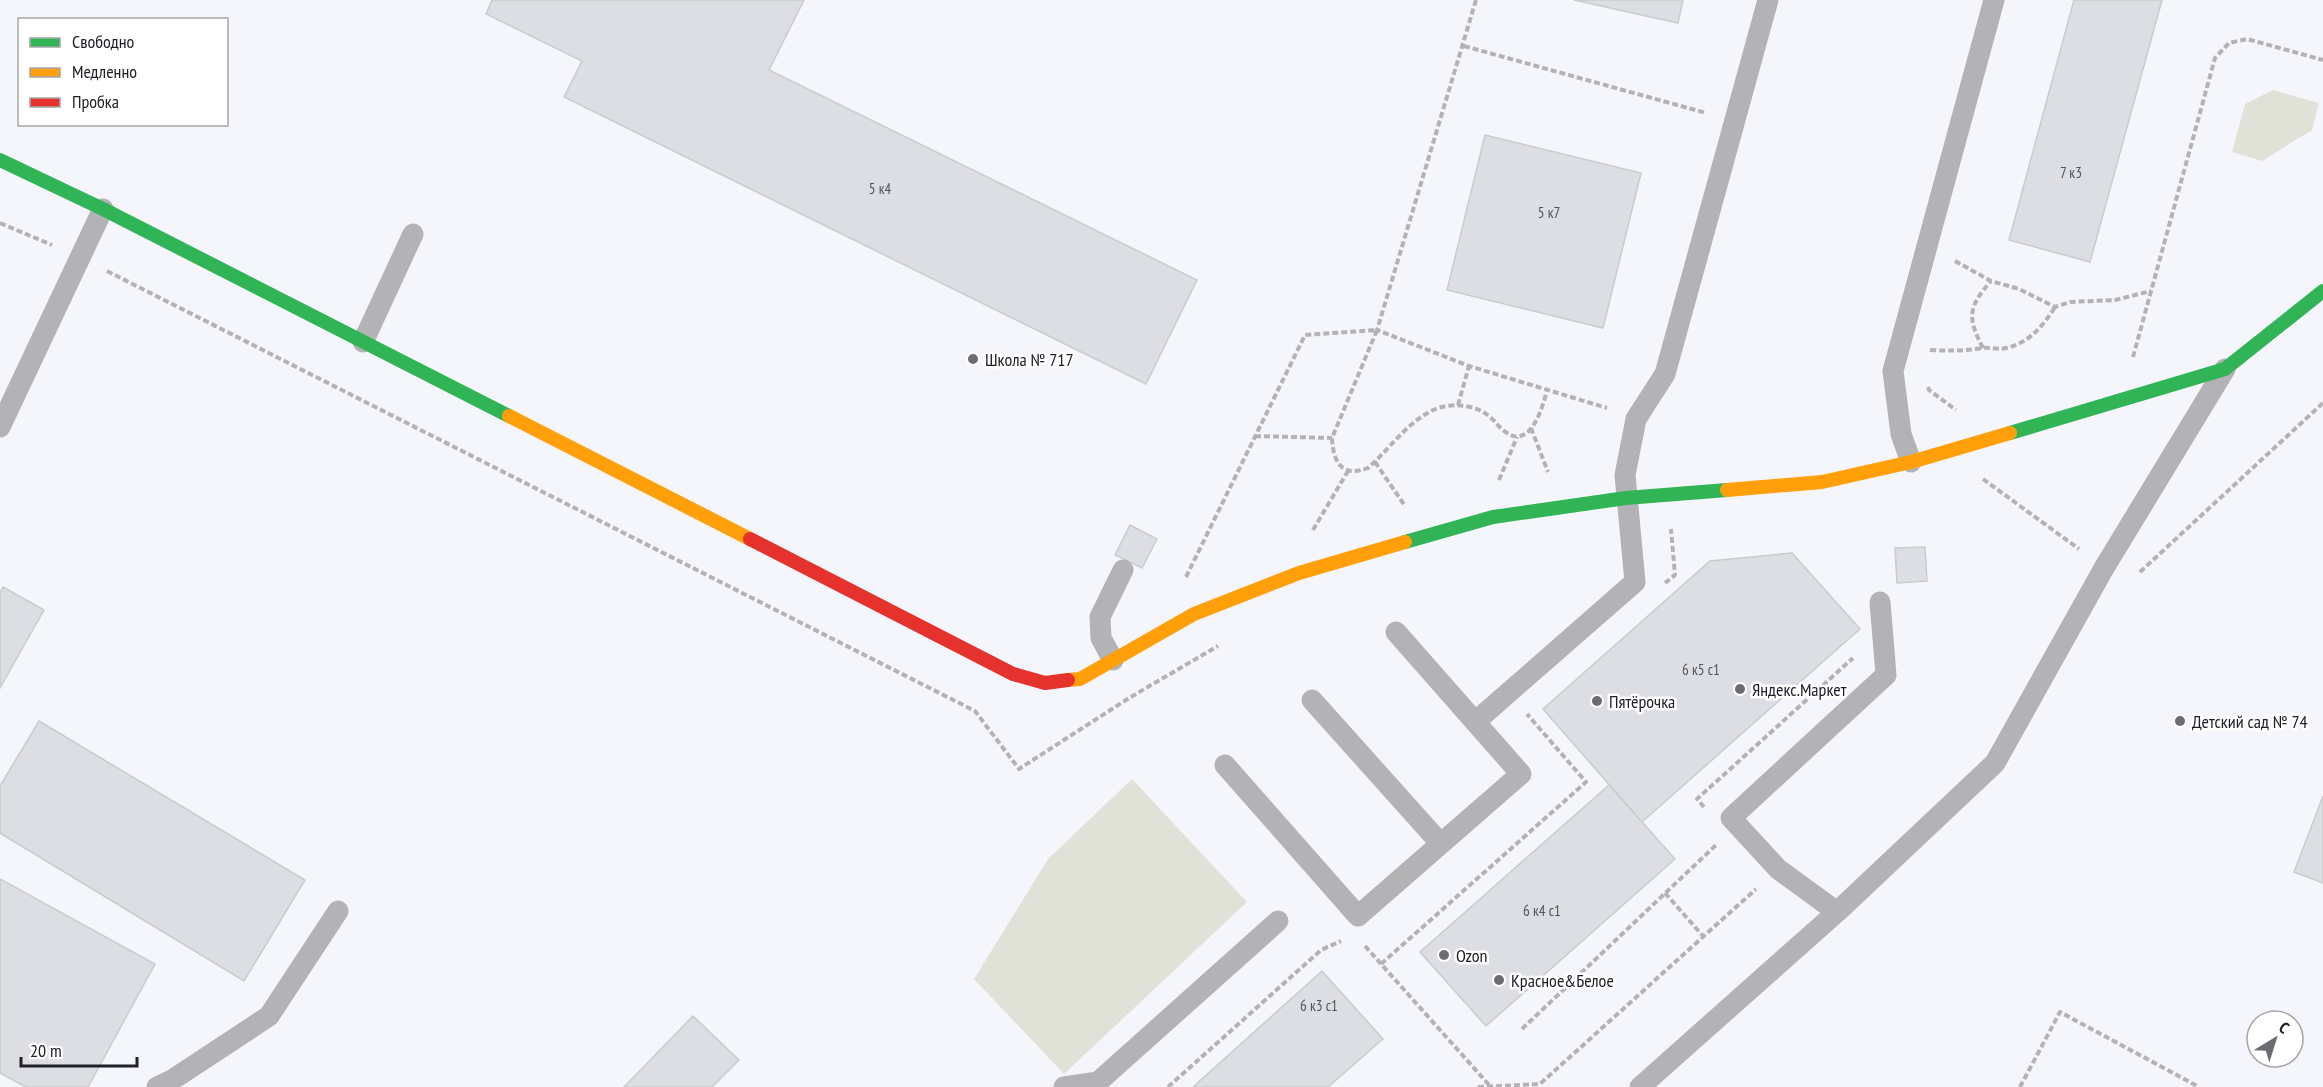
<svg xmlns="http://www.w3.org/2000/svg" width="2323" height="1087" viewBox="0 0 2323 1087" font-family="'PT Sans Narrow',sans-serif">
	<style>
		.green { fill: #e1e2d7 }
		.building { fill: #dcdee3; stroke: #c9cbd0; stroke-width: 1.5 }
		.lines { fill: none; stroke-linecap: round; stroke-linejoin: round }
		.path { stroke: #b3b3b5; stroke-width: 4; stroke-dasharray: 6 3; stroke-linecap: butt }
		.lane { stroke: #b3b3b5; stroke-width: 21 }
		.fast { stroke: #30b455; stroke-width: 14 }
		.slow { stroke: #ff9f0a; stroke-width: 14 }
		.jam { stroke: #e5322d; stroke-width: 14 }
		.poi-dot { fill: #6b6c71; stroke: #fff; stroke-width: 2 }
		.labels { text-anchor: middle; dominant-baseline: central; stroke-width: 5; stroke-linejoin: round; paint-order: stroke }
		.number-label { font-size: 15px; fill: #515258 }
		.poi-label { font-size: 18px; fill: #202127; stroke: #fff; text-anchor: start }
	</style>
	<rect width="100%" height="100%" fill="#f5f6fb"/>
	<path class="green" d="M2273,90L2319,103L2312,130L2262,161L2232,152L2245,104Z
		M1132,779L1247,902L1064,1074L974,979L1048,859Z"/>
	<path class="building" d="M492,0H804L769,70L1197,280L1146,384L564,97L582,61L486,14Z
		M1574,0H1683L1678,23Z
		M2074,0H2162L2090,262L2009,240Z
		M1485,135L1641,173L1603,328L1447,290Z
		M1130,525L1157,539L1142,568L1115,555Z
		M1925,547L1927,581L1897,583L1895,548Z
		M1792,553L1860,629L1642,822L1543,709L1710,561Z
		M3,587L44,610L0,688V593Z
		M39,721L305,880L244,981L0,833V786Z
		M1609,785L1675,859L1486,1026L1420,952Z
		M2323,796V883L2294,872Z
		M0,879L155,964L88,1087H26L0,1073Z
		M1322,971L1383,1039L1328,1087H1193Z
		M693,1016L739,1060L712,1087H624Z"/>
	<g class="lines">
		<path class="path" d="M1476,0L1377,330L1469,366L1607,408
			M1464,46L1706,113
			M0,223L52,245
			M1955,261L1991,281L2019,289L2055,307L2070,302L2115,300L2151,291
			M107,271L975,711L1019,769L1129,698L1218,646
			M1983,348C1967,318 1968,307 1991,281
			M1930,350C1948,351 1964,351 1982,348C1990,347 1998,350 2006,348C2029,343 2043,326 2055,307
			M2133,357L2215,58L2229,43L2247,39L2323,60
			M1928,387L1929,390L1956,410
			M1458,405L1469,366
			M1531,428L1548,472
			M1255,436L1332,438
			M1375,462L1405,506
			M1983,479L2079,549
			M1499,480L1517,437
			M1313,530L1348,471
			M2140,572L2323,403
			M1186,577L1305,335L1377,330L1332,438C1333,462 1342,478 1368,468C1391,448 1412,415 1442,407C1458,403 1478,406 1490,417C1496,422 1500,429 1507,433C1531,449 1543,406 1547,390
			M1665,583L1675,575L1671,529
			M1704,807L1697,799L1853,658
			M1665,893L1703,936
			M1365,946L1490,1086
			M1381,964L1586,782L1527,714
			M1522,1029L1716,845
			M1168,1087L1321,950L1341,941
			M1478,1087L1540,1084L1756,889
			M2020,1087L2060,1012L2199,1087"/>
		<path class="lane" d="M363,342L413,234
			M0,427L103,209
			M1911,462L1901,434L1893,371L1994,0
			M1113,660L1101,638L1100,617L1123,570
			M1312,700L1441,844
			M1475,722L1635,582L1625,475L1636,419L1665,374L1768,0
			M1225,765L1358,916L1521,774L1396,632
			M1837,912L1778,869L1731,818L1886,675L1880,602
			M157,1087L172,1080L269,1016L338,911
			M1064,1087L1098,1082L1278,921
			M1640,1087L1837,912L1995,763L2104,568L2225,369"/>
		<path class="fast" d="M0,160L103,209L509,416
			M2010,433L2225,369L2323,291
			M1405,542L1493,517L1626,498L1727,490"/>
		<path class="slow" d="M509,416L750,539
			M1727,490L1822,482L1911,462L2010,433
			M1068,680L1080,679L1194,614L1299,573L1405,542"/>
		<path class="jam" d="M750,539L1013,674L1045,683L1068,680"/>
	</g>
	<g class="poi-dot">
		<circle cx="973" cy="359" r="6"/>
		<circle cx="1740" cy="689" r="6"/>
		<circle cx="1597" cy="701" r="6"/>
		<circle cx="2180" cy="721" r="6"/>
		<circle cx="1444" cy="955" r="6"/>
		<circle cx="1499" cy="980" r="6"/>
	</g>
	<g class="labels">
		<g class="number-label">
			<text x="2071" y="172">7 к3</text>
			<text x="880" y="188">5 к4</text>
			<text x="1549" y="212">5 к7</text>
			<text x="1701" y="669">6 к5 с1</text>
			<text x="1542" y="910">6 к4 с1</text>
			<text x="1319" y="1005">6 к3 с1</text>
		</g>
		<g class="poi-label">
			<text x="985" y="359">Школа № 717</text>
			<text x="1752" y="689">Яндекс.Маркет</text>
			<text x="1609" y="701">Пятёрочка</text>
			<text x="2192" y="721">Детский сад № 74</text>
			<text x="1456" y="955">Ozon</text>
			<text x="1511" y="980">Красное&amp;Белое</text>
		</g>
	</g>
	<rect x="18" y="18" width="210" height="108" fill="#ffffff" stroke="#a6a6a9" stroke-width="1.5"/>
	<rect x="30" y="38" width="30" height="9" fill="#30b455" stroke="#a6a6a9" stroke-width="1.5"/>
	<text x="72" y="48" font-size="18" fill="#202127">Свободно</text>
	<rect x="30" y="68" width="30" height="9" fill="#ff9f0a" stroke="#a6a6a9" stroke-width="1.5"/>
	<text x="72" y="78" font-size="18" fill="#202127">Медленно</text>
	<rect x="30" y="98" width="30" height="9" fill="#e5322d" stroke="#a6a6a9" stroke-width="1.5"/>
	<text x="72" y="108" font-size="18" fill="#202127">Пробка</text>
	<g transform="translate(2275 1039) rotate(38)"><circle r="28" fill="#ffffff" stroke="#a6a6a9" stroke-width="1.5"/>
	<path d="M0-4.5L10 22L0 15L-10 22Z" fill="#6b6c71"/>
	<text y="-9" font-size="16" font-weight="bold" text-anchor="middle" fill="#202127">С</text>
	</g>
	<path d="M21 1057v9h116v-9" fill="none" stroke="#202127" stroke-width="3"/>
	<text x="30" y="1057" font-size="18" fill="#202127" stroke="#ffffff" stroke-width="4.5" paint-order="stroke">20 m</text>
</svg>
